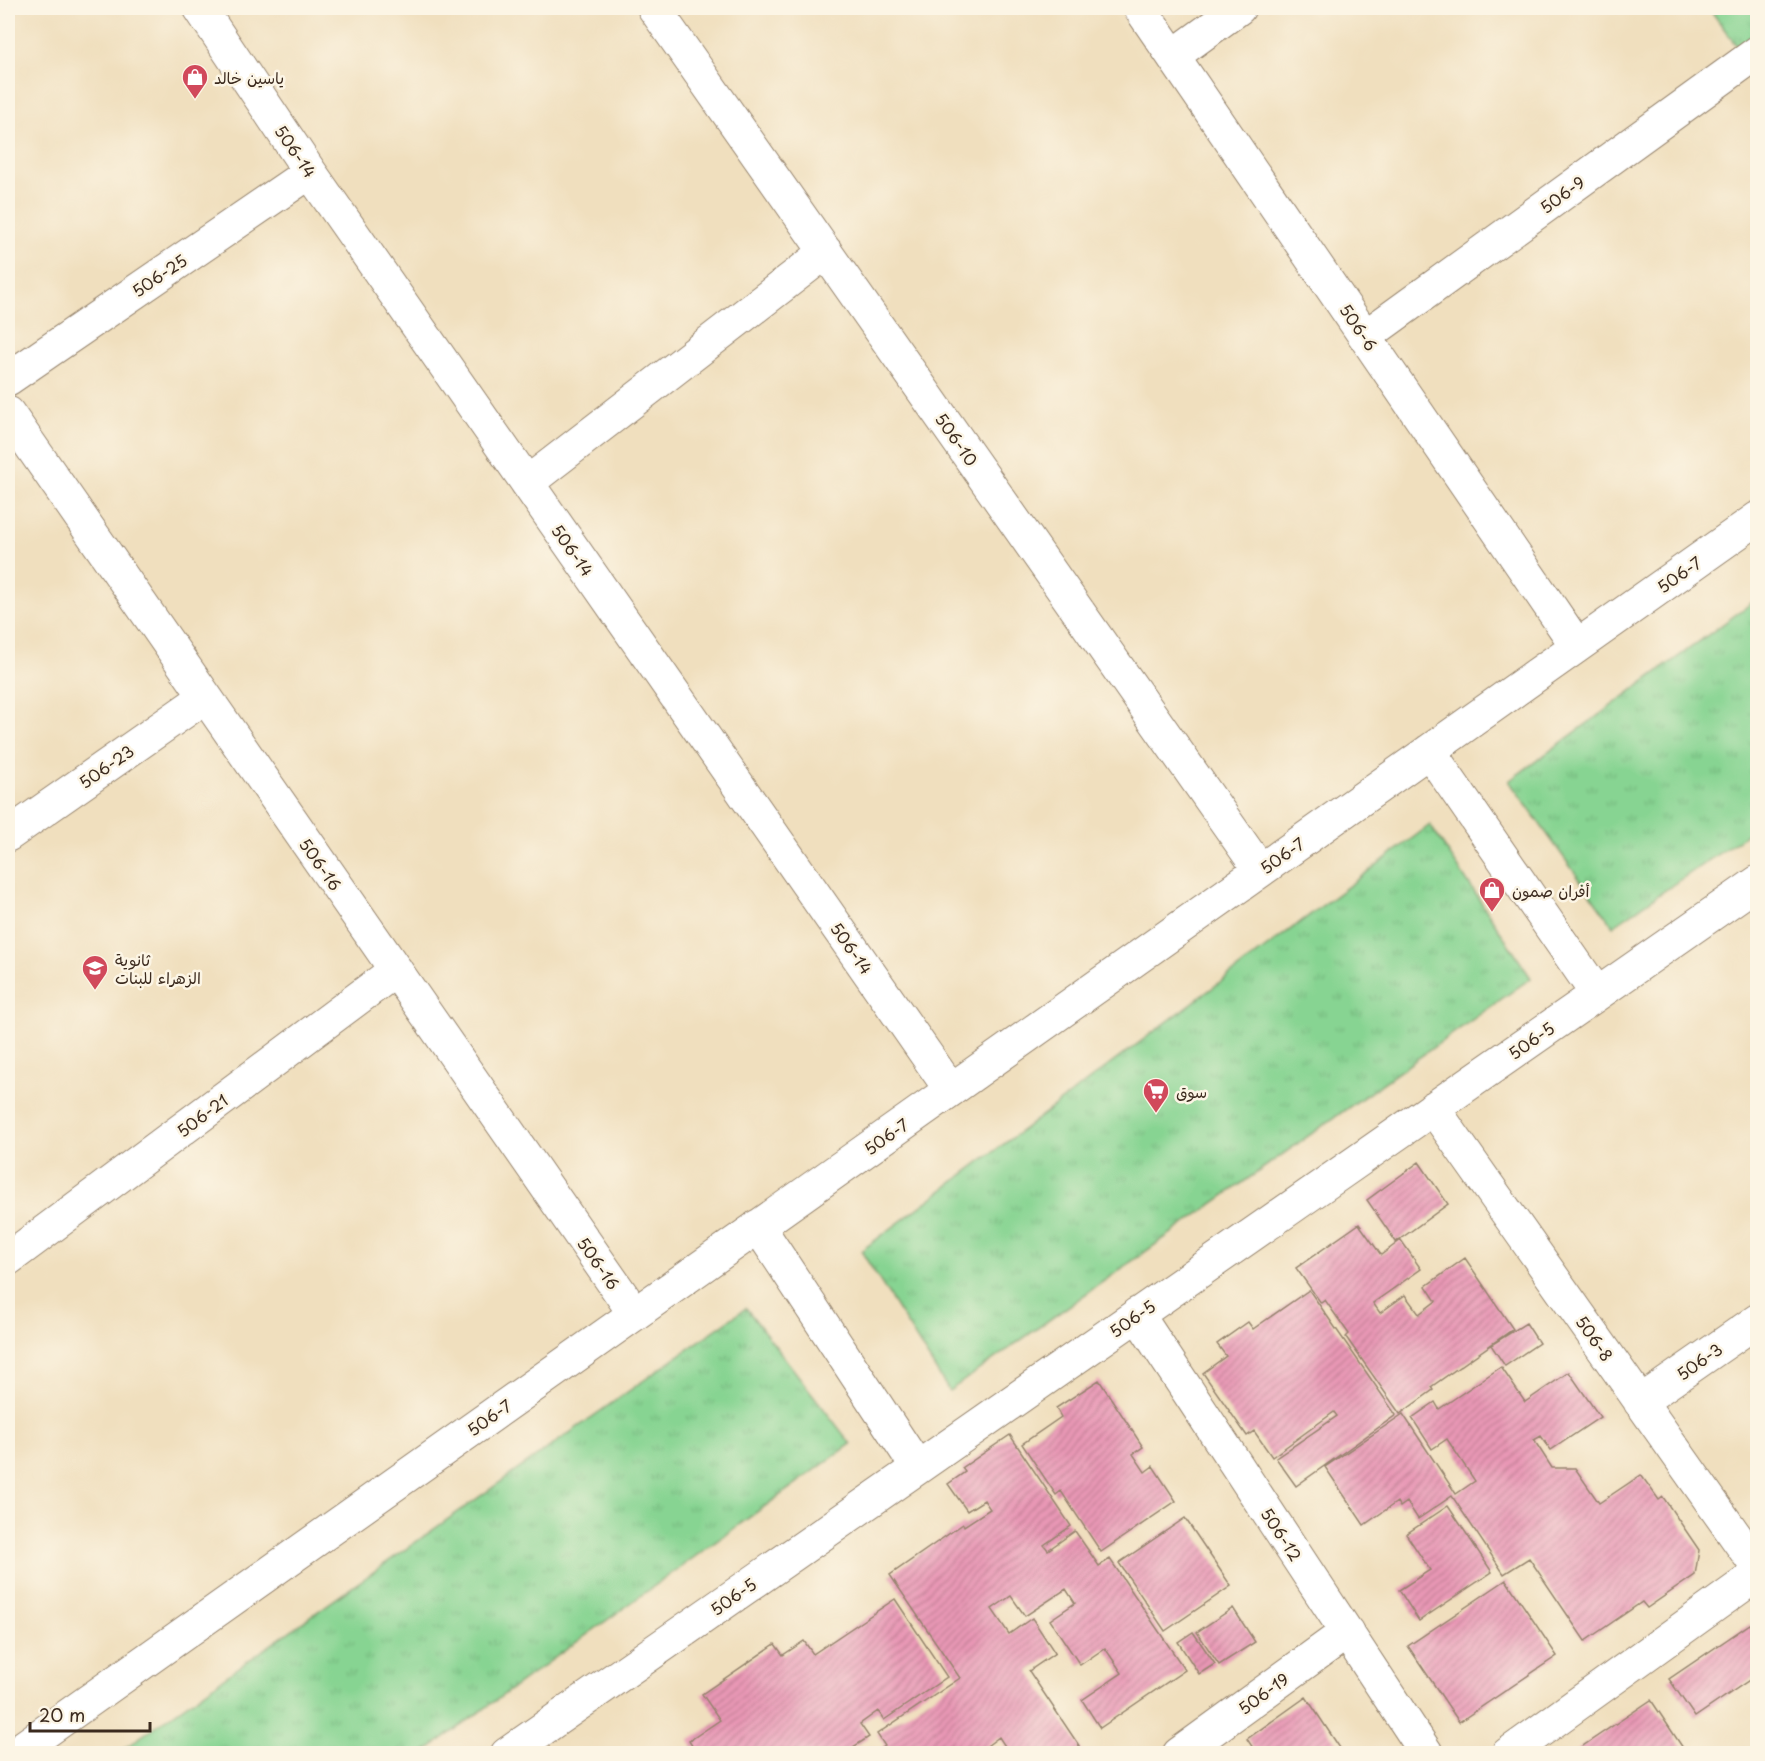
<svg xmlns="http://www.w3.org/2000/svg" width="1765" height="1761" viewBox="0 0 1765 1761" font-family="'Playpen Sans','Playpen Sans Arabic',sans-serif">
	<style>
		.grass { fill: url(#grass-tufts); stroke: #617f58; stroke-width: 1.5 }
		.building { fill: url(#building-hatch) }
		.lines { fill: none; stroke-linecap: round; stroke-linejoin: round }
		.minor-casing { stroke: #96846e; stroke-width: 35 }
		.minor { stroke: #fff; stroke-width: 33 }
		.labels { text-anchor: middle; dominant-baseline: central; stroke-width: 5; stroke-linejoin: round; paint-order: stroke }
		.poi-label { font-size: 16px; fill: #3b2a1e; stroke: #fcf5e5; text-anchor: start }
		.street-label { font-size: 16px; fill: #3b2a1e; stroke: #fcf5e5 }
	</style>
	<defs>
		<pattern id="grass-tufts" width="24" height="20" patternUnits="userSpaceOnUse" patternTransform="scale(1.5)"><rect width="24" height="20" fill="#87d492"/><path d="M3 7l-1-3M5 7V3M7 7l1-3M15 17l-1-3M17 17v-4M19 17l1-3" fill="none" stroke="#75b67d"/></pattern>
		<pattern id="building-hatch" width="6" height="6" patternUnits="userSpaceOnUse" patternTransform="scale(1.5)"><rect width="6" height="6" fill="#e998b6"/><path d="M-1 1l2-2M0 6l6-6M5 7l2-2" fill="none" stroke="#be7c93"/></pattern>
	</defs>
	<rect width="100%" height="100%" fill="#fcf5e5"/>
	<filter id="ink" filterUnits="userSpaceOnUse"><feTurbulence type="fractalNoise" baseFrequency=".0167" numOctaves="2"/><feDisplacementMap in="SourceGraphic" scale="12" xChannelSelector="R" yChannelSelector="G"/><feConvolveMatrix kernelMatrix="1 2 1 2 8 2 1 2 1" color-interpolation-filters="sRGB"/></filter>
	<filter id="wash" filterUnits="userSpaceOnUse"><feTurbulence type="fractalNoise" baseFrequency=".008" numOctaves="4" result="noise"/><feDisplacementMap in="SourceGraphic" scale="24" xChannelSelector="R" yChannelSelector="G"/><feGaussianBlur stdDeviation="1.35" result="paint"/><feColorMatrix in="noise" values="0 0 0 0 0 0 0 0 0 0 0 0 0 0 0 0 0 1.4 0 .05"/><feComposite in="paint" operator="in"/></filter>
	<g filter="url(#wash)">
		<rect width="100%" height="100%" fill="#f0dfbe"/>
		<path class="grass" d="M1709,8H1757V52L1747,60Z
			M1757,599V827L1613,926L1509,781Z
			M1430,825L1531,978L949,1391L861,1251Z
			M746,1308L851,1444L423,1753H118Z"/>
		<g id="blocks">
			<path class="building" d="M1419,1162L1448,1204L1396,1242L1367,1200Z
				M1359,1224L1381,1255L1401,1240L1421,1269L1373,1303L1380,1313L1405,1295L1419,1314L1436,1301L1426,1286L1465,1258L1513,1329L1431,1387L1433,1390L1400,1414L1346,1337L1349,1334L1325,1300L1321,1303L1296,1268Z
				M1309,1290L1396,1415L1296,1486L1276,1458L1337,1416L1334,1412L1272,1457L1254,1431L1247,1436L1203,1373L1226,1356L1217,1344L1248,1322L1253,1329Z
				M1526,1323L1539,1343L1505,1366L1491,1345Z
				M1501,1367L1525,1402L1569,1372L1600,1417L1551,1450L1541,1436L1534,1440L1552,1468H1575L1599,1503L1641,1475L1659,1500L1663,1497L1699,1550L1695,1575L1647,1608L1642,1602L1585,1641L1529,1558L1504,1574L1452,1496L1418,1519L1407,1502L1400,1507L1397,1502L1364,1525L1325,1467L1403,1414L1456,1494L1475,1481L1447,1439L1432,1449L1412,1418L1435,1402L1439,1409Z
				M1099,1380L1143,1447L1133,1454L1145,1472L1153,1466L1176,1501L1101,1552L1061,1491L1056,1495L1022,1444L1061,1417L1056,1408Z
				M1010,1435L1071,1526L1044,1545L1048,1550L1075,1531L1099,1566L1110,1559L1185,1670L1100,1728L1082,1700L1122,1673L1105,1648L1080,1665L1050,1620L1075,1603L1066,1589L1025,1616L1011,1596L992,1609L1009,1634L1032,1618L1055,1653L1029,1671L1082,1750L1076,1754H1010L999,1737L976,1754H877L876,1752L885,1746L877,1734L960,1678L890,1575L963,1524L964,1526L990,1509L984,1500L967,1511L948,1484L965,1472L962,1468Z
				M1448,1506L1492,1572L1419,1621L1399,1590L1430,1570L1406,1534Z
				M1185,1518L1231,1586L1165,1631L1119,1563Z
				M1506,1580L1557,1656L1459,1722L1408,1646Z
				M895,1599L947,1677L884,1720L878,1711L860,1724L869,1737L850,1749L853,1754H697L689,1741L720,1720L702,1694L775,1644L783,1655L804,1641L813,1654Z
				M1233,1608L1255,1642L1219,1665L1197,1632Z
				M1750,1624L1758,1635V1674L1695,1717L1669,1679Z
				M1193,1632L1215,1664L1199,1674L1178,1642Z
				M1306,1697L1344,1754H1257L1247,1739Z
				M1651,1700L1687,1754H1571Z"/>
		</g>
	</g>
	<g filter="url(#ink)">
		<use href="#blocks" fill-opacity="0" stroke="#96846e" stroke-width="1.5"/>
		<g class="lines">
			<g class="minor-casing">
				<path id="minor" d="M200,8L310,172L951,1090
					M654,8L1260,870
					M1140,8L1577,646
					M1173,56L1239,8
					M1366,336L1758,52
					M8,379L310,172
					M8,413L635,1314
					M527,483L826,252
					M1429,751L1597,994
					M8,835L205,697
					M1433,1108L1758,1568
					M758,1226L917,1467
					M8,1259L396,970
					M1137,1314L1427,1754
					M1640,1402L1758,1320
					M14,1754L1758,518
					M507,1754L1758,882
					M1179,1754L1347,1632
					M1508,1754L1758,1574"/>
			</g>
			<use href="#minor" class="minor"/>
		</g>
	</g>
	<defs>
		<g id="shop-pin" transform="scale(1.35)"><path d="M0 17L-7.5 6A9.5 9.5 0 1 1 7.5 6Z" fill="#d1495b" stroke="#fcf5e5"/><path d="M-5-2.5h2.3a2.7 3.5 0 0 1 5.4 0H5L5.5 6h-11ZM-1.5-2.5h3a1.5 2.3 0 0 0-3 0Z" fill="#fff"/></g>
		<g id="school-pin" transform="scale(1.35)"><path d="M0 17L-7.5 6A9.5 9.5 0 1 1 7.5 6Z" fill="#d1495b" stroke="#fcf5e5"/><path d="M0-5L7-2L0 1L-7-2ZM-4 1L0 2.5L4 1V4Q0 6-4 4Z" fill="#fff"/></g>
		<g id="supermarket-pin" transform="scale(1.35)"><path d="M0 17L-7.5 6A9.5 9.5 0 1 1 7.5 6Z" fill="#d1495b" stroke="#fcf5e5"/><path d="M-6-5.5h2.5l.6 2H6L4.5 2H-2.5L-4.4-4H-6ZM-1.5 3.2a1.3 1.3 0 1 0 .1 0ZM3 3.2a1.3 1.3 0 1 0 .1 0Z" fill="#fff"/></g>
	</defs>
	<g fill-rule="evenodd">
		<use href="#shop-pin" x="195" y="77"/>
		<use href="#shop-pin" x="1492" y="890"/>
		<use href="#school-pin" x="95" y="968"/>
		<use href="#supermarket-pin" x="1156" y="1091"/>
	</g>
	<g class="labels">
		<g class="poi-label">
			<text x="214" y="77">ياسين خالد</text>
			<text x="1512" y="890">أفران صمون</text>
			<text x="115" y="959">ثانوية<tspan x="115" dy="18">الزهراء للبنات</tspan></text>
			<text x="1176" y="1091">سوق</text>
		</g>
		<g class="street-label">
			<text transform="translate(296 151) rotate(56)">506-14</text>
			<text transform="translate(1562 194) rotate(-36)">506-9</text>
			<text transform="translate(159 275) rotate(-34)">506-25</text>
			<text transform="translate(1359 327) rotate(56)">506-6</text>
			<text transform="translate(957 439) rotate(55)">506-10</text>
			<text transform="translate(573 550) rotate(55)">506-14</text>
			<text transform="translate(1679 574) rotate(-35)">506-7</text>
			<text transform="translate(106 766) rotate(-35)">506-23</text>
			<text transform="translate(1282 855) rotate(-35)">506-7</text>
			<text transform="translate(321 864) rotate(55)">506-16</text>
			<text transform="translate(852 948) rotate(55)">506-14</text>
			<text transform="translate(1531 1040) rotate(-35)">506-5</text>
			<text transform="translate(202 1115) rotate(-37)">506-21</text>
			<text transform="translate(886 1136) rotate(-35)">506-7</text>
			<text transform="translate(599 1263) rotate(55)">506-16</text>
			<text transform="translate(1132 1318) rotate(-35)">506-5</text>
			<text transform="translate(1595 1338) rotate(55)">506-8</text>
			<text transform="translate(1699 1361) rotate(-35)">506-3</text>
			<text transform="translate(489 1417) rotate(-35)">506-7</text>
			<text transform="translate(1282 1534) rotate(57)">506-12</text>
			<text transform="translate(733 1596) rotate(-35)">506-5</text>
			<text transform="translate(1263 1693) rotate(-36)">506-19</text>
		</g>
	</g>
	<rect width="1765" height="1761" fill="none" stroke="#fcf5e5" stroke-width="30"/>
	<path d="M30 1722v9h120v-9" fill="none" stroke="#3b2a1e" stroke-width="3"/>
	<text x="39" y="1722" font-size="18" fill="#3b2a1e" stroke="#fcf5e5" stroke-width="4.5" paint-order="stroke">20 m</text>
</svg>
